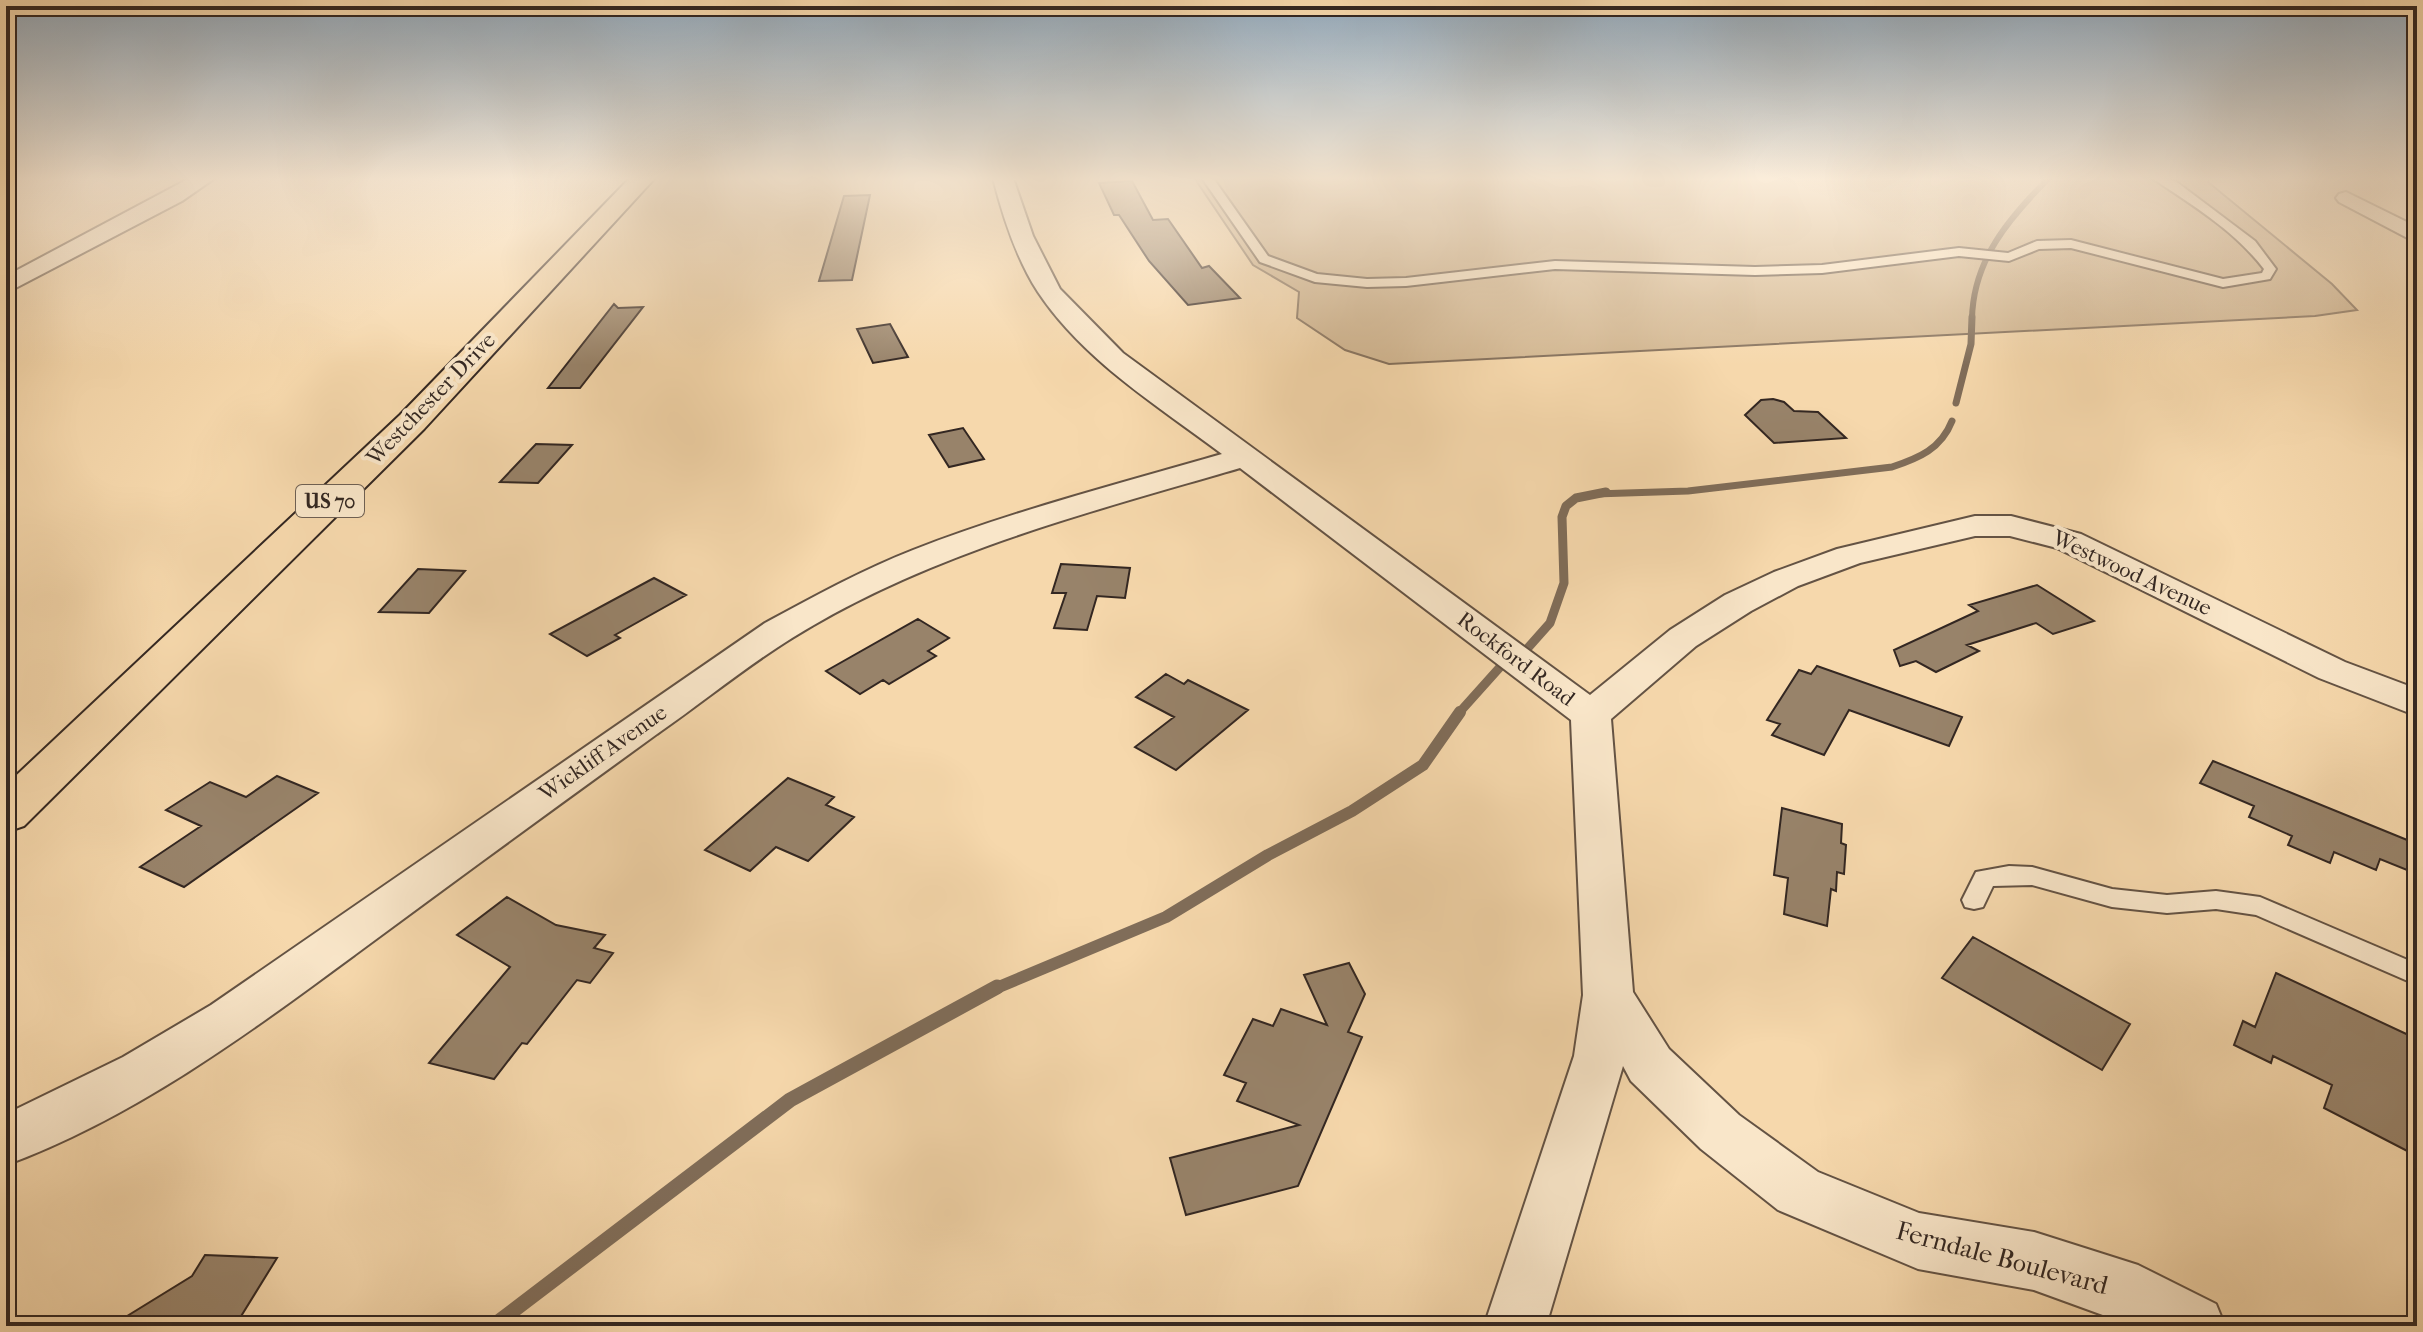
<svg xmlns="http://www.w3.org/2000/svg" width="2423" height="1332" viewBox="0 0 2423 1332" font-family="'IM FELL French Canon',serif">
	<style>
		.green { fill: #d5ba95; stroke: #84705c; stroke-width: 2 }
		.lines { fill: none; stroke-linecap: round; stroke-linejoin: round }
		.stream-far4 { stroke: #806d59; stroke-width: 6 }
		.stream-far3 { stroke: #806d59; stroke-width: 7 }
		.stream-far2 { stroke: #806d59; stroke-width: 9 }
		.stream-far1 { stroke: #806d59; stroke-width: 12 }
		.stream { stroke: #806d59; stroke-width: 15 }
		.building { fill: #98836a; stroke: #332722; stroke-width: 2 }
		.lane-casing { stroke: #645344; stroke-width: 4 }
		.street-casing { stroke: #645344; stroke-width: 4 }
		.primary-casing { stroke: #332722; stroke-width: 4 }
		.lane { fill: #f9e6c9; fill-rule: evenodd }
		.street { fill: #f9e6c9; fill-rule: evenodd }
		.primary { fill: #f6d8ac; fill-rule: evenodd }
		.labels { text-anchor: middle; dominant-baseline: central; stroke-width: 8; stroke-linejoin: round; paint-order: stroke }
		.shield { fill: #f9e6c9; stroke: #6e6054; stroke-width: 2 }
		.shield-label { font-size: 20px; font-weight: bold; fill: #332722 }
		.street-label { font-size: 22px; fill: #332722; stroke: #f9e6c9 }
		.near-street-label { font-size: 26px; fill: #332722; stroke: #f9e6c9 }
	</style>
	<rect width="100%" height="100%" fill="#f6d8ac"/>
	<filter id="stains"><feTurbulence type="fractalNoise" baseFrequency=".0025" numOctaves="4"/><feColorMatrix values="0 0 0 0 .2 0 0 0 0 .09 0 0 0 0 .02 0 0 0 .5 -.17"/></filter>
	<radialGradient id="worn" r=".72"><stop offset=".6" stop-color="#630" stop-opacity="0"/><stop offset="1" stop-color="#630" stop-opacity=".3"/></radialGradient>
	<path class="green" d="M2209,178L2208,182L2332,284L2357,310L2315,316L1389,364L1345,350L1297,318L1299,292L1253,265L1195,179Z"/>
	<g class="lines">
		<path class="stream-far4" d="M1972,319C1973,260 2009,218 2049,178"/>
		<path class="stream-far3" d="M1956,403L1971,344L1972,317
			M1595,494L1688,491L1892,467C1919,458 1941,449 1952,421"/>
		<path class="stream-far2" d="M1458,714L1501,666L1526,650L1550,623L1564,583L1562,517L1566,506L1576,498L1606,492"/>
		<path class="stream-far1" d="M994,989L1166,917L1268,855L1352,811L1423,765L1460,712"/>
		<path class="stream" d="M493,1326L790,1100L997,987"/>
	</g>
	<path class="building" d="M1132,181L1153,220L1168,219L1202,268L1209,266L1240,298L1188,305L1149,261L1119,215H1114L1099,183Z
		M870,195L852,280L819,281L844,196Z
		M614,304L618,308L643,307L580,388H548Z
		M890,324L908,357L873,363L857,329Z
		M1773,399L1784,402L1794,411L1818,412L1846,438L1774,443L1745,415L1761,400Z
		M963,428L984,459L949,467L929,435Z
		M536,444L572,445L538,483L500,482Z
		M1061,564L1130,568L1125,598L1097,596L1087,630L1054,628L1066,593H1052Z
		M418,569L465,571L429,613L379,612Z
		M654,578L686,595L615,635L620,638L587,656L550,634Z
		M2037,585L2094,621L2053,634L2036,623L1967,645L1979,651L1936,672L1916,661L1900,666L1894,650L1978,611L1969,605Z
		M918,619L949,638L928,651L936,656L889,684L883,680L860,694L826,671Z
		M1817,666L1962,717L1949,746L1849,710L1824,755L1772,735L1780,724L1767,720L1799,670L1811,674Z
		M1166,674L1184,684L1188,680L1248,710L1176,770L1135,747L1174,717L1136,697Z
		M2213,761L2417,844V874L2380,859L2376,870L2334,852L2330,863L2288,845L2292,836L2249,817L2254,806L2200,783Z
		M277,776L318,793L184,887L140,867L201,826L166,810L210,782L246,797Z
		M788,778L834,797L826,805L854,817L808,861L776,847L750,871L705,850Z
		M1782,808L1842,824L1841,843L1846,845L1844,874L1837,872L1836,891L1831,889L1827,926L1784,914L1788,878L1774,875Z
		M507,897L556,925L605,935L594,948L613,953L590,983L577,980L527,1044L522,1043L494,1079L429,1063L510,967L457,935Z
		M1973,937L2130,1024L2102,1070L1942,978Z
		M1349,963L1365,994L1348,1032L1362,1037L1298,1186L1186,1215L1170,1158L1299,1125L1237,1101L1246,1083L1224,1075L1253,1019L1273,1026L1281,1009L1327,1025L1304,975Z
		M2276,973L2417,1039V1156L2324,1108L2332,1085L2273,1056L2271,1063L2234,1045L2243,1021L2255,1027Z
		M205,1255L277,1258L235,1326H111L192,1276Z"/>
	<g class="lines">
		<g class="lane-casing">
			<path id="lane" d="M1202,178H1213L1268,256L1317,274L1367,279L1406,278L1555,261L1755,267L1822,265L1959,248L2008,253L2037,241L2071,240L2223,279L2262,273L2264,269C2234,230 2192,205 2152,178H2167L2178,183L2255,241L2276,269L2270,279L2223,287L2071,248L2039,249L2009,261L1959,256L1822,273L1755,275L1555,269L1406,286L1367,287L1315,282L1260,262Z
				M2009,866L2032,867L2112,889L2167,895L2216,891L2260,897L2417,964V985L2256,915L2216,909L2167,913L2112,907L2032,885L1993,886L1983,907L1974,909L1965,907L1962,900L1976,872Z"/>
		</g>
		<g class="street-casing">
			<path id="street" d="M190,178H215L182,201L6,293V276Z
				M993,178H1013L1033,236L1060,289L1123,353L1590,695L1670,630L1725,595L1774,572L1837,549L1975,516H2011L2081,534L2345,662L2417,689V716L2319,678L2057,548L2010,536H1975L1860,563L1798,586L1751,611L1696,646L1611,719L1633,992L1669,1049L1739,1115L1818,1172L1919,1213L2034,1232L2138,1265L2216,1304L2225,1326H2133L2034,1290L1918,1269L1778,1210L1701,1149L1631,1081L1623,1066L1546,1326H1484L1574,1056L1583,995L1571,720L1240,468C1087,513 928,553 792,638C745,667 702,703 657,734C556,807 456,880 356,954C246,1035 135,1117 6,1165V1114L123,1057L211,1005L765,623C813,597 862,570 913,550C1013,511 1118,484 1222,454C1158,406 1083,360 1038,292C1016,258 1003,217 993,178Z
				M2346,192L2417,227V243L2339,202L2336,198L2339,194Z"/>
		</g>
		<g class="primary-casing">
			<path id="primary" d="M630,178H655L424,429L24,826L6,832V785L400,415Z"/>
		</g>
		<use href="#lane" class="lane"/>
		<use href="#street" class="street"/>
		<use href="#primary" class="primary"/>
	</g>
	<linearGradient id="sky" x2="0" y2="1"><stop stop-color="#93aabd"/><stop offset="0.49" stop-color="#fbedda"/><stop offset="1" stop-color="#fbedda" stop-opacity="0"/></linearGradient>
	<rect width="2423" height="365" fill="url(#sky)"/>
	<g class="labels">
		<rect class="shield" x="296" y="485" width="68" height="32" rx="6"/>
		<g class="shield-label">
			<text x="330" y="501">US 70</text>
		</g>
		<g class="street-label">
			<text transform="translate(431 399) rotate(-46)">Westchester Drive</text>
			<text transform="translate(2132 573) rotate(25)">Westwood Avenue</text>
			<text transform="translate(1516 659) rotate(37)">Rockford Road</text>
			<text transform="translate(603 753) rotate(-35)">Wickliff Avenue</text>
		</g>
		<g class="near-street-label">
			<text transform="translate(2002 1258) rotate(15)">Ferndale Boulevard</text>
		</g>
	</g>
	<rect width="2423" height="1332" fill="none" stroke="#f6d8ac" stroke-width="32"/>
	<rect x="8" y="8" width="2407" height="1316" fill="none" stroke="#332722" stroke-width="4"/>
	<rect x="16" y="16" width="2391" height="1300" fill="none" stroke="#332722" stroke-width="2"/>
	<rect width="100%" height="100%" filter="url(#stains)"/>
	<rect width="100%" height="100%" fill="url(#worn)"/>
</svg>
